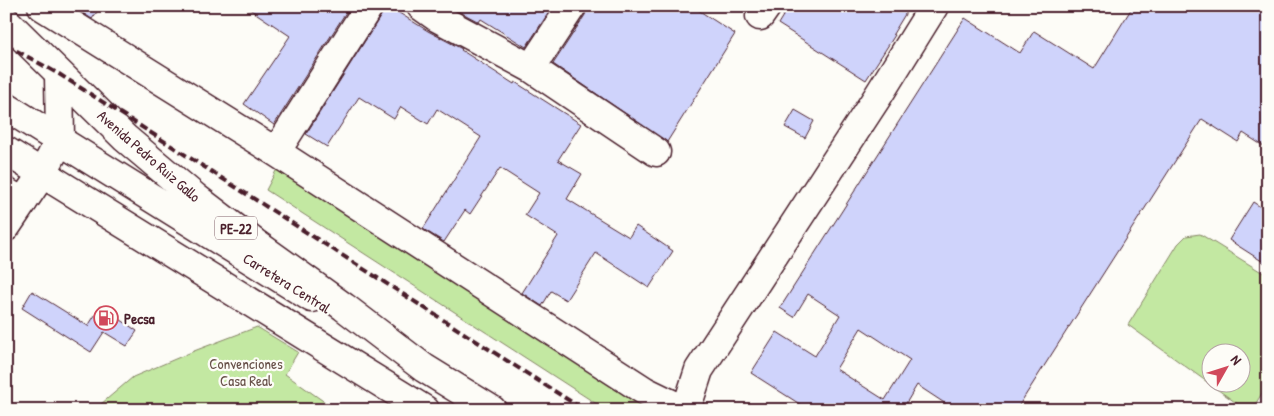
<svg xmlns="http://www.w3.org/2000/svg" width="1274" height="416" viewBox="0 0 1274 416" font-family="'Patrick Hand',sans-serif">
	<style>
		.green { fill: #c3e8a2; stroke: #868466; fill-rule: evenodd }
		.building { fill: #cfd3fb; stroke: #4a1f2b; fill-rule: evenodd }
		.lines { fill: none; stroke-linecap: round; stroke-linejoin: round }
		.minor-casing { stroke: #4a1f2b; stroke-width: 31 }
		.major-casing { stroke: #4a1f2b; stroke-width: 31 }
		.highway-casing { stroke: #4a1f2b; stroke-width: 31 }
		.minor { stroke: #fdfcf7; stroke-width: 28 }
		.major { stroke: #fdfcf7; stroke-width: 28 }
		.highway { stroke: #fdfcf7; stroke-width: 28 }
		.rail { stroke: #4a1f2b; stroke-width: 4; stroke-dasharray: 8 4; stroke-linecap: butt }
		.labels { text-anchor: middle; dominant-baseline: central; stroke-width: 4.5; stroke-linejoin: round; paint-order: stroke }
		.shield { fill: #fdfcf7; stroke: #806168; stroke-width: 1 }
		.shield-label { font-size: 14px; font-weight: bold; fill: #4a1f2b }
		.street-label { font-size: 15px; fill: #4a1f2b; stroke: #fdfcf7 }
		.poi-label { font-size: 15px; font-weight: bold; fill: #4a1f2b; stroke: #fdfcf7; text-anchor: start }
		.park-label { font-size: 15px; fill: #685149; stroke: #fdfcf7 }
	</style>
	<rect width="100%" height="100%" fill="#fdfcf7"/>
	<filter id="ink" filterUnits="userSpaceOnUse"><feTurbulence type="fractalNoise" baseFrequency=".02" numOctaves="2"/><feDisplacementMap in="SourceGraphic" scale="10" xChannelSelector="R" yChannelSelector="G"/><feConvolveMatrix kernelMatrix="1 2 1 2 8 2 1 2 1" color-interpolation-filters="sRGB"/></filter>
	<g filter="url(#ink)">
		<path class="green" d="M278,167L667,410H606L266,190Z
			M1200,234L1268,276V383L1252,410H1246L1128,325L1178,244L1186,236ZM1212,354H1242V384H1212Z
			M257,327L298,352L285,374L336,410H94L133,377L194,351Z"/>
		<path class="building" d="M76,6H101L92,19L75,8Z
			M245,6H350L274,125L244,104L290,36Z
			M385,6H388L428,31L462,49L461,50L514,84L515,82L581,124L558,160L582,174L567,199L629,237L636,226L673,251L649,288L596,253L566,300L551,291L542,306L522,293L558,236L525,215L539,193L500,168L470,214L465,210L444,242L423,229L481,137L437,109L428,124L401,107L394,119L359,97L327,147L306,134L382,14Z
			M449,6H553L526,47L481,19L479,22Z
			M588,6H692L735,34L667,142L553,64L585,15Z
			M789,6H910L893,34L895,35L866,80L778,24Z
			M1133,6H1268V149L1243,133L1238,142L1202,119L1016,410H955L917,385L902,410H809L751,373L777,332L815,356L840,315L808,294L794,317L780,308L965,18L1020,53L1034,31L1094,69ZM861,328L910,360L885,400L836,369Z
			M795,110L814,121L805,138L785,127Z
			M1253,202L1268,212V265L1229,240Z
			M32,291L88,326L101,306L137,331L127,346L104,332L91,352L22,308Z"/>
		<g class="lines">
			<g class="minor-casing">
				<path id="minor" d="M42,6L276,152L645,391L684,410
					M421,6L438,18L531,68L656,152
					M760,16L767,6
					M531,68L572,6
					M276,152L369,6
					M6,227L42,174L60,140L59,74
					M686,410L699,370L878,96L934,6"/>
			</g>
			<g class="major-casing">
				<path id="major" d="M6,107L312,298"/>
			</g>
			<g class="highway-casing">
				<path id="highway" d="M6,21L125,138L195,197L255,243L344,307L424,368L492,410
					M6,151L425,410
					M6,192L23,202"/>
			</g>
			<use href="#minor" class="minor"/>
			<use href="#major" class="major"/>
			<use href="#highway" class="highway"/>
			<path class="rail" d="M6,45L59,74L584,410"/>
		</g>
	</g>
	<defs>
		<g id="fuel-ring" transform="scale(1.25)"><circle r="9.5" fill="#fdfcf7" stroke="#d1495b" stroke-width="1.5"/><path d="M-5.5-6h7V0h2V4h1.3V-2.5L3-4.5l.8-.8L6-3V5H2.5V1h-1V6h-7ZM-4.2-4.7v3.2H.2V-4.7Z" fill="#d1495b"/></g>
	</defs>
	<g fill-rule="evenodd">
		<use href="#fuel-ring" x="106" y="318"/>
	</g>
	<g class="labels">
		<rect class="shield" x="215" y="216.5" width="42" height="23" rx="4"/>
		<g class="shield-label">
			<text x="236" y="228">PE-22</text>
		</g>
		<g class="street-label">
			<text transform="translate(149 156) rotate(41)">Avenida Pedro Ruiz Gallo</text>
			<text transform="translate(287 283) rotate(32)">Carretera Central</text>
		</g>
		<g class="poi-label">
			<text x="124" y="318">Pecsa</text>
		</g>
		<g class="park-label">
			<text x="246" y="363">Convenciones<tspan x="246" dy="17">Casa Real</tspan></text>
		</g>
	</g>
	<rect width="1274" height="416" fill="none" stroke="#fdfcf7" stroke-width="25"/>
	<rect x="12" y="12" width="1249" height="391" fill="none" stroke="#4a1f2b" stroke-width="2" filter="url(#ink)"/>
	<g transform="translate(1226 368) rotate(51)"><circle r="24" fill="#fdfcf7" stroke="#b5a4a5"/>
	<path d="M0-4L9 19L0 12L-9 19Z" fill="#d1495b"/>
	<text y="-8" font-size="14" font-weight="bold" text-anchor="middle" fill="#4a1f2b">N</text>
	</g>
</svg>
